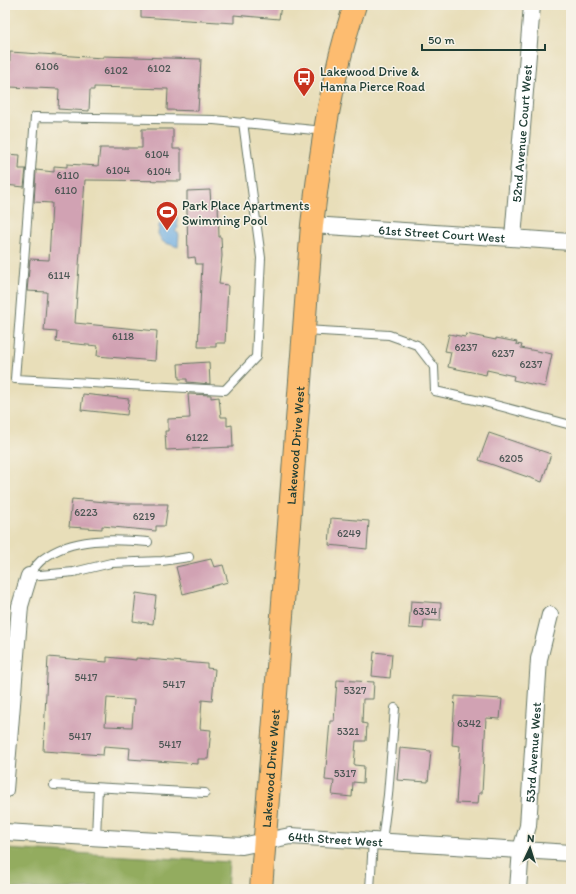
<svg xmlns="http://www.w3.org/2000/svg" width="576" height="894" viewBox="0 0 576 894" font-family="Itim,sans-serif">
	<style>
		.forest { fill: #93ac5f; stroke: #59744a }
		.water { fill: #6cace0; stroke: #46748a }
		.building { fill: #d1a2b3; fill-rule: evenodd }
		.lines { fill: none; stroke-linecap: round; stroke-linejoin: round }
		.lane-casing { stroke: #657563; stroke-width: 10 }
		.street-casing { stroke: #657563; stroke-width: 18 }
		.primary-casing { stroke: #657563; stroke-width: 24 }
		.lane { stroke: #fff; stroke-width: 8 }
		.street { stroke: #fff; stroke-width: 16 }
		.primary { stroke: #fdbc6f; stroke-width: 22 }
		.labels { text-anchor: middle; dominant-baseline: central; stroke-width: 3; stroke-linejoin: round; paint-order: stroke }
		.number-label { font-size: 11px; fill: #4c5654 }
		.poi-label { font-size: 13px; fill: #1f3d34; stroke: #f7f3e8; text-anchor: start }
		.street-label { font-size: 13px; fill: #1f3d34; stroke: #f7f3e8 }
	</style>
	<rect width="100%" height="100%" fill="#f7f3e8"/>
	<filter id="ink" filterUnits="userSpaceOnUse"><feTurbulence type="fractalNoise" baseFrequency=".025" numOctaves="2"/><feDisplacementMap in="SourceGraphic" scale="8" xChannelSelector="R" yChannelSelector="G"/><feConvolveMatrix kernelMatrix="1 2 1 2 8 2 1 2 1" color-interpolation-filters="sRGB"/></filter>
	<filter id="wash" filterUnits="userSpaceOnUse"><feTurbulence type="fractalNoise" baseFrequency=".012" numOctaves="4" result="noise"/><feDisplacementMap in="SourceGraphic" scale="16" xChannelSelector="R" yChannelSelector="G"/><feGaussianBlur stdDeviation="0.9" result="paint"/><feColorMatrix in="noise" values="0 0 0 0 0 0 0 0 0 0 0 0 0 0 0 0 0 1.4 0 .05"/><feComposite in="paint" operator="in"/></filter>
	<g filter="url(#wash)">
		<rect width="100%" height="100%" fill="#e8deb9"/>
		<path class="forest" d="M5,849L229,862L227,889H5Z"/>
		<path class="water" d="M177,216L178,228L175,231L179,234L178,247L163,242L158,234L159,225L165,218Z"/>
		<g id="blocks">
			<path class="building" d="M141,5H281L279,19L234,15V23L141,17Z
				M10,52L103,58V56L201,59L198,111L167,110L168,89L94,87V90H90L89,111L58,109L59,89L9,87Z
				M142,129H173V149H181V181L85,180L75,323L157,331L155,361L97,356L98,346L56,342L57,332L44,331L47,292L27,291L30,259L49,260L52,203L34,202L36,170L54,172V166L67,167V164L98,166L100,148H142Z
				M5,154L20,155L19,169H26L24,187L5,185Z
				M210,190L211,204L218,203L219,237H221L222,256L219,284L228,285L225,343H216V347H198L202,264H196L195,257L188,258L187,212V191Z
				M449,334L465,337L466,334L496,340V338L517,342L516,344L522,345L521,348L552,354L545,387L513,380L514,376L487,370L486,375L448,367L451,352L445,351Z
				M209,362L210,384L187,382V379H179L178,364Z
				M83,394L129,399L127,415L81,410Z
				M188,394L211,395V398L219,397L221,417H227V426L232,425L233,447L166,450L165,431H168V419L190,418Z
				M489,433L551,454L542,482L479,460Z
				M72,499L128,504H168L165,526H156V531L102,526V529L69,527Z
				M331,518L369,521L367,549L329,545Z
				M211,559L214,567L223,565L228,582L183,594L176,567Z
				M136,593L156,596L153,624L133,621Z
				M411,601L441,603L440,621L424,620L423,629L409,628Z
				M374,652L392,654L390,678L372,676Z
				M48,657L107,662V657L136,660V658L207,664V668L215,669L212,701L202,700L200,729L211,730L208,759H198V764L129,759L130,748L104,746L103,755L43,751ZM107,698L134,700L132,727L105,726Z
				M337,680L374,682L373,699H363L362,723L367,724L366,741H356L354,765L364,766L363,783L353,782L352,797L332,795L334,781L325,780L330,721H334Z
				M455,696L502,699L500,719L486,718L482,793H479L478,804L456,803L460,746L452,745Z
				M400,748L431,751L428,782L397,780Z"/>
		</g>
	</g>
	<g filter="url(#ink)">
		<use href="#blocks" fill-opacity="0" stroke="#657563" stroke-width="1"/>
		<g class="lines">
			<g class="lane-casing">
				<path id="lane" d="M243,122L261,258L256,357L225,390L15,379L35,117L214,120L324,131
					M305,330L389,335L417,345L434,367L435,391L484,402L571,425
					M29,576L74,572L111,563L162,561L189,557
					M29,576C33,570 37,563 43,559C71,537 114,539 148,542
					M54,785L205,793
					M96,837L98,788
					M382,841L388,795L395,708
					M370,889L373,840"/>
			</g>
			<g class="street-casing">
				<g id="street">
					<path id="s1" d="M312,225L571,242"/>
					<path id="s2" d="M513,238L532,5"/>
					<path d="M5,790L20,606L29,576"/>
					<path id="s3" d="M5,832L242,846L290,836L571,853"/>
					<path id="s4" d="M518,889L521,849L528,826L539,659L550,615"/>
				</g>
			</g>
			<g class="primary-casing">
				<g id="primary">
					<path id="s5" d="M261,889L312,225C321,150 331,77 355,5"/>
				</g>
			</g>
			<use href="#lane" class="lane"/>
			<use href="#street" class="street"/>
			<use href="#primary" class="primary"/>
		</g>
	</g>
	<defs>
		<g id="bus-pin" transform="scale(1.15)"><path d="M0 17L-7.5 6A9.5 9.5 0 1 1 7.5 6Z" fill="#c8321e" stroke="#f7f3e8"/><path d="M-5-6H5V4H4V6H2V4H-2V6H-4V4H-5ZM-3.5-4V0h7V-4ZM-3.5 1.2v1.5H-2V1.2ZM2 1.2v1.5H3.5V1.2Z" fill="#fff"/></g>
		<g id="stadium-pin" transform="scale(1.15)"><path d="M0 17L-7.5 6A9.5 9.5 0 1 1 7.5 6Z" fill="#c8321e" stroke="#f7f3e8"/><path d="M0-5a6.5 5 0 1 0 0 10a6.5 5 0 1 0 0-10ZM-3.5-1.8h7v3.6h-7Z" fill="#fff"/></g>
	</defs>
	<g fill-rule="evenodd">
		<use href="#bus-pin" x="304" y="78"/>
		<use href="#stadium-pin" x="167" y="212"/>
	</g>
	<g class="labels">
		<g class="number-label">
			<text x="47" y="66">6106</text>
			<text x="159" y="68">6102</text>
			<text x="116" y="70">6102</text>
			<text x="157" y="154">6104</text>
			<text x="118" y="170">6104</text>
			<text x="159" y="171">6104</text>
			<text x="68" y="175">6110</text>
			<text x="66" y="190">6110</text>
			<text x="59" y="275">6114</text>
			<text x="123" y="336">6118</text>
			<text x="466" y="347">6237</text>
			<text x="503" y="353">6237</text>
			<text x="531" y="364">6237</text>
			<text x="197" y="437">6122</text>
			<text x="511" y="458">6205</text>
			<text x="86" y="512">6223</text>
			<text x="144" y="516">6219</text>
			<text x="349" y="533">6249</text>
			<text x="425" y="611">6334</text>
			<text x="86" y="677">5417</text>
			<text x="174" y="684">5417</text>
			<text x="355" y="690">5327</text>
			<text x="469" y="723">6342</text>
			<text x="348" y="731">5321</text>
			<text x="80" y="736">5417</text>
			<text x="170" y="744">5417</text>
			<text x="345" y="773">5317</text>
		</g>
		<g class="poi-label">
			<text x="320" y="71">Lakewood Drive &amp;<tspan x="320" dy="15">Hanna Pierce Road</tspan></text>
			<text x="182" y="205">Park Place Apartments<tspan x="182" dy="15">Swimming Pool</tspan></text>
		</g>
		<g class="street-label">
			<text stroke="none"><textPath href="#s2" startOffset="105">52nd Avenue Court West</textPath></text>
			<text stroke="none"><textPath href="#s1" startOffset="130">61st Street Court West</textPath></text>
			<text stroke="none"><textPath href="#s5" startOffset="445">Lakewood Drive West</textPath></text>
			<text stroke="none"><textPath href="#s4" startOffset="138">53rd Avenue West</textPath></text>
			<text stroke="none"><textPath href="#s5" startOffset="121">Lakewood Drive West</textPath></text>
			<text stroke="none"><textPath href="#s3" startOffset="332">64th Street West</textPath></text>
		</g>
	</g>
	<rect width="576" height="894" fill="none" stroke="#f7f3e8" stroke-width="20"/>
	<g transform="translate(530 848) rotate(4)" stroke="#f7f3e8" stroke-width="3" paint-order="stroke">
	<path d="M0-3L7 15L0 10L-7 15Z" fill="#1f3d34"/>
	<text y="-6" font-size="11" font-weight="bold" text-anchor="middle" fill="#1f3d34">N</text>
	</g>
	<path d="M422 44v6h123v-6" fill="none" stroke="#1f3d34" stroke-width="2"/>
	<text x="428" y="44" font-size="12" fill="#1f3d34" stroke="#f7f3e8" stroke-width="3" paint-order="stroke">50 m</text>
</svg>
